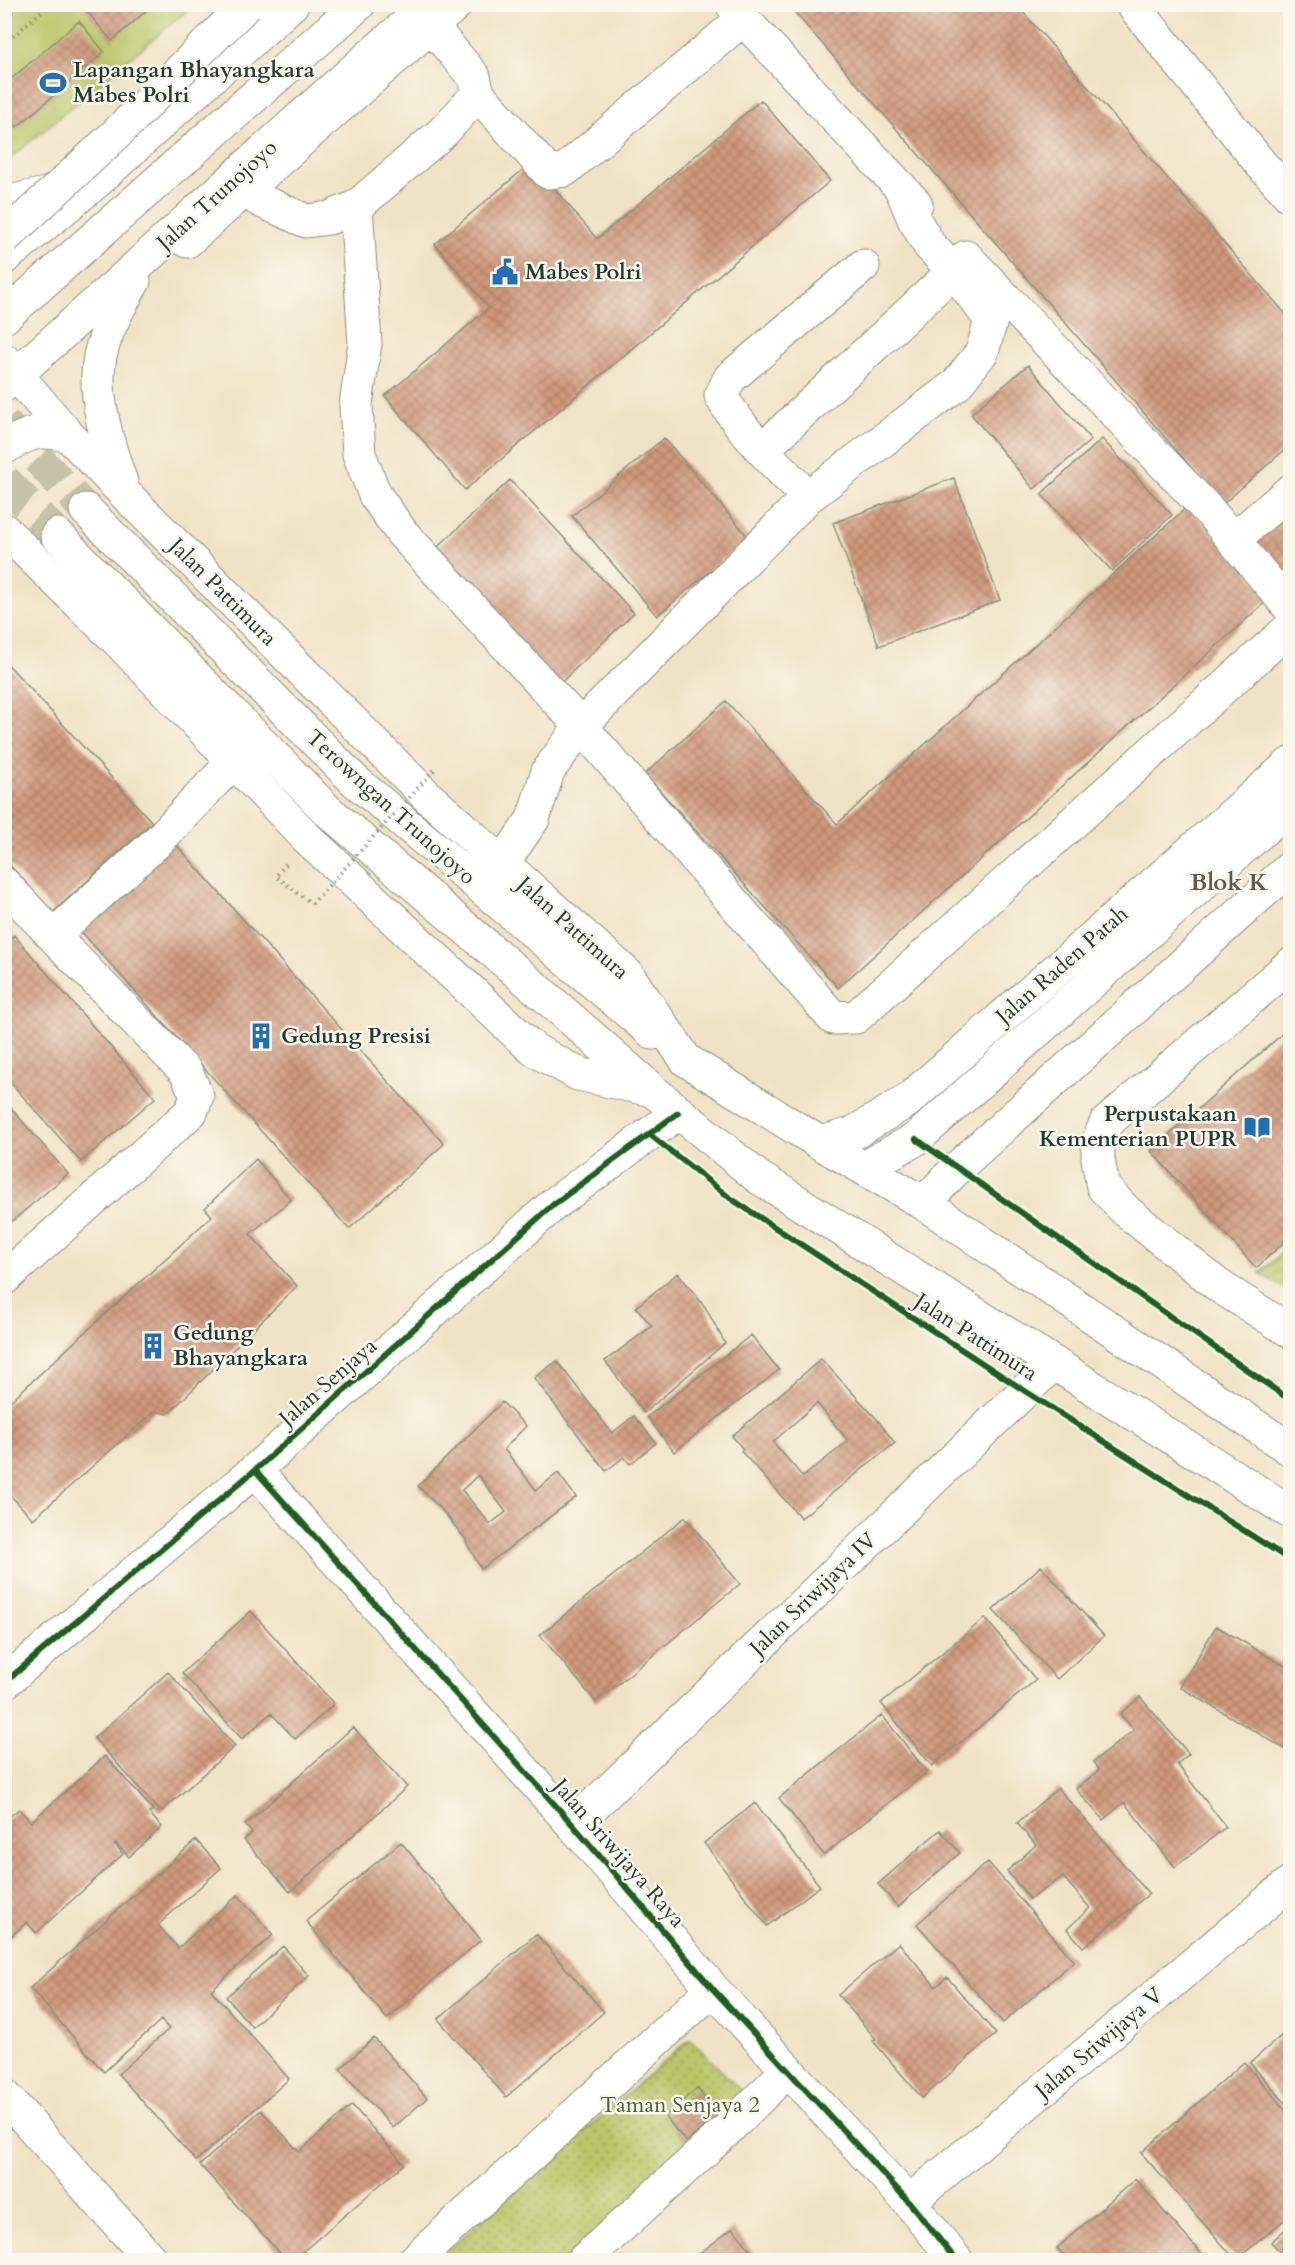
<svg xmlns="http://www.w3.org/2000/svg" width="1295" height="2265" viewBox="0 0 1295 2265" font-family="Cardo,serif">
	<style>
		.park { fill: url(#park-dots); stroke: #6c824e; stroke-width: 1.5 }
		.garden { fill: url(#garden-furrows); stroke: #6c824e; stroke-width: 1.5 }
		.pitch { fill: #bac667; stroke: #6c824e; stroke-width: 1.5 }
		.building { fill: url(#building-cross-hatch); fill-rule: evenodd }
		.lines { fill: none; stroke-linecap: round; stroke-linejoin: round }
		.major-tunnel { stroke: #c6c2a8; stroke-width: 33; stroke-dasharray: 33 16; stroke-linecap: butt }
		.minor-casing { stroke: #88907c; stroke-width: 35 }
		.major-casing { stroke: #88907c; stroke-width: 35 }
		.path { stroke: #88907c; stroke-width: 4; stroke-dasharray: 1.5 4.5; stroke-linecap: butt }
		.minor { stroke: #fff; stroke-width: 33 }
		.major { stroke: #fff; stroke-width: 33 }
		.minor-bridge-casing { stroke: #88907c; stroke-width: 35; stroke-linecap: butt }
		.path-bridge { stroke: #88907c; stroke-width: 4; stroke-dasharray: 1.5 4.5; stroke-linecap: butt }
		.minor-bridge { stroke: #fff; stroke-width: 33 }
		.cycleway-casing { stroke: #fbf7ec; stroke-width: 10 }
		.cycleway { stroke: #1b5e20; stroke-width: 6 }
		.labels { text-anchor: middle; dominant-baseline: central; stroke-width: 5; stroke-linejoin: round; paint-order: stroke }
		.poi-label { font-size: 22px; font-weight: bold; fill: #1f3d34; stroke: #fbf7ec; text-anchor: start }
		.street-label { font-size: 22px; fill: #1f3d34; stroke: #fbf7ec }
		.park-label { font-size: 22px; fill: #465f41; stroke: #fbf7ec }
		.neighbourhood-label { font-size: 24px; font-weight: bold; fill: #5d5d4e; stroke: #fbf7ec }
	</style>
	<defs>
		<pattern id="park-dots" width="8" height="8" patternUnits="userSpaceOnUse" patternTransform="scale(1.5)"><rect width="8" height="8" fill="#bac667"/><path d="M2 2h.1M6 6h.1" fill="none" stroke="#97a256" stroke-width="1.8" stroke-linecap="round"/></pattern>
		<pattern id="garden-furrows" width="10" height="10" patternUnits="userSpaceOnUse" patternTransform="scale(1.5)"><rect width="10" height="10" fill="#bac667"/><path d="M-1 1l2-2M0 10L10 0M9 11l2-2" fill="none" stroke="#97a256"/></pattern>
		<pattern id="building-cross-hatch" width="8" height="8" patternUnits="userSpaceOnUse" patternTransform="scale(1.5)"><rect width="8" height="8" fill="#d1997d"/><path d="M0 0l8 8M0 8l8-8" fill="none" stroke="#a97e67"/></pattern>
	</defs>
	<rect width="100%" height="100%" fill="#fbf7ec"/>
	<filter id="ink" filterUnits="userSpaceOnUse"><feTurbulence type="fractalNoise" baseFrequency=".0167" numOctaves="2"/><feDisplacementMap in="SourceGraphic" scale="12" xChannelSelector="R" yChannelSelector="G"/><feConvolveMatrix kernelMatrix="1 2 1 2 8 2 1 2 1" color-interpolation-filters="sRGB"/></filter>
	<filter id="wash" filterUnits="userSpaceOnUse"><feTurbulence type="fractalNoise" baseFrequency=".008" numOctaves="4" result="noise"/><feDisplacementMap in="SourceGraphic" scale="24" xChannelSelector="R" yChannelSelector="G"/><feGaussianBlur stdDeviation="1.35" result="paint"/><feColorMatrix in="noise" values="0 0 0 0 0 0 0 0 0 0 0 0 0 0 0 0 0 1.4 0 .05"/><feComposite in="paint" operator="in"/></filter>
	<g filter="url(#wash)">
		<rect width="100%" height="100%" fill="#f0e3c5"/>
		<path class="park" d="M690,2039L751,2101L564,2260H436Z"/>
		<path class="garden" d="M1290,1246V1292L1259,1273Z"/>
		<path class="pitch" d="M4,5H194L7,161H4Z"/>
		<g id="blocks">
			<path class="building" d="M87,4H154L112,41L84,8Z
				M798,4H1016L1290,319V445L1223,504L792,9Z
				M79,21L104,52L17,127L4,113V85Z
				M761,100L830,181L465,490L385,396L489,308L435,244L532,162L597,239Z
				M1028,365L1091,440L1034,489L971,414Z
				M664,438L749,538L657,616L572,516Z
				M1102,439L1172,515L1112,571L1041,494Z
				M954,478L1000,600L879,646L833,523Z
				M510,480L634,613L554,689L429,555Z
				M1290,494V575L1284,580L1244,534Z
				M1188,506L1271,597L838,988L645,774L726,701L837,824Z
				M4,660L152,822L53,912L4,859Z
				M174,842L444,1144L349,1229L78,928Z
				M14,935L155,1098L81,1162L4,1075V944Z
				M1290,1027V1237L1256,1268L1151,1151Z
				M4,1100L68,1174L4,1228Z
				M256,1159L291,1200L250,1234L297,1286L168,1414L155,1411L33,1519L4,1489V1407L212,1216L205,1208Z
				M678,1273L705,1307L725,1343L644,1413L605,1361L652,1326L636,1307Z
				M751,1335L779,1370L674,1452L647,1417Z
				M821,1359L876,1418L895,1443L801,1518L741,1451L743,1449L732,1436ZM817,1403L848,1441L803,1477L773,1442Z
				M557,1361L612,1433L634,1416L656,1443L630,1464L624,1457L606,1471L534,1378Z
				M502,1402L526,1426L504,1449L536,1490L558,1473L576,1497L481,1569L466,1542L467,1541L441,1509L418,1486ZM478,1475L506,1512L490,1524L462,1490Z
				M685,1517L740,1584L596,1702L540,1635Z
				M1041,1566L1104,1636L1057,1679L993,1610Z
				M251,1611L334,1704L295,1739L271,1713L242,1739L182,1673Z
				M985,1618L1036,1680L932,1766L881,1703Z
				M1216,1626L1290,1669V1752L1180,1687Z
				M168,1672L235,1746L161,1812L94,1738Z
				M1140,1697L1189,1754L1177,1764L1226,1827L1175,1867L1124,1802L1103,1820L1076,1789L1099,1770L1093,1762L1134,1730L1120,1714Z
				M882,1715L927,1772L824,1855L779,1798Z
				M353,1727L407,1787L290,1892L244,1840L252,1833L245,1825Z
				M105,1756L153,1810L149,1813L162,1827L129,1857L116,1843L115,1844L123,1854L36,1933L27,1922L6,1941L4,1821L19,1809L31,1822Z
				M1058,1788L1149,1894L1083,1947L1067,1929L1090,1908L1063,1877L1030,1899L1007,1871L1036,1845L1017,1823Z
				M755,1803L820,1886L767,1926L704,1843Z
				M940,1830L960,1853L898,1907L878,1884Z
				M196,1840L221,1868L158,1925L178,1948L238,1895L273,1935L211,1990L289,2079L196,2161L118,2074L169,2029L161,2020L104,2072L30,1988Z
				M401,1842L481,1940L387,2019L306,1921Z
				M988,1862L1074,1961L1003,2023L917,1924Z
				M536,1934L604,2012L506,2097L438,2019Z
				M899,1943L936,1987L947,1977L996,2034L922,2098L873,2041L876,2039L838,1995Z
				M283,1946L309,1976L252,2027L226,1997Z
				M1290,2028V2108L1250,2063Z
				M374,2038L427,2098L393,2128L340,2069Z
				M1244,2062L1290,2115V2215L1236,2260L1141,2153Z
				M697,2088L719,2115L686,2142L665,2116Z
				M352,2105L404,2164L293,2260H286L200,2165L261,2110L299,2152Z
				M1135,2179L1207,2260H1068L1057,2248Z
				M1290,2225V2260H1288L1271,2242Z
				M733,2228L758,2260H691Z"/>
		</g>
	</g>
	<g filter="url(#ink)">
		<use href="#blocks" fill-opacity="0" stroke="#88907c" stroke-width="1.5"/>
		<g class="lines">
			<path class="major-tunnel" d="M4,423L86,510
				M4,480L57,535"/>
			<g class="minor-casing">
				<path id="minor" d="M732,4L743,19L916,204
					M1132,4L1261,164L1290,196
					M478,94L548,172L565,170L743,19
					M234,180L259,200L306,221L329,218L356,207L443,132L478,94L474,77L420,13
					M356,207L365,343L356,405L359,454L375,495L402,533L581,726L833,1018L856,1017L1290,628
					M187,241L456,4
					M966,257L1210,512L1290,608
					M4,317L359,4
					M762,450L954,271
					M808,497C777,466 744,435 721,396L730,378L863,266
					M1233,540L1290,491
					M502,864L533,819L548,771L581,726L808,497L956,385L982,352L991,320L954,271L929,245L914,219L901,188
					M4,884L53,936
					M1290,965L1106,1123L1098,1142V1159L1103,1187L1126,1211L1219,1286L1290,1331
					M820,1143L852,1134L907,1101L1290,764
					M865,1167L916,1139L1290,806
					M924,1203L957,1168L1290,868
					M4,1279L191,1112L197,1096L186,1072L53,936L157,842L234,761
					M255,1470L573,1825L713,1989L909,2202L956,2260
					M4,1683L255,1470L554,1204L678,1113
					M573,1825L1054,1363
					M4,2095L151,2260
					M909,2202L1290,1883
					M415,2260L713,1989
					M584,2260L725,2132L788,2070"/>
			</g>
			<g class="major-casing">
				<path id="major" d="M4,203L64,190
					M4,258L95,183L292,4
					M4,360L69,436L125,494L428,797L627,974L686,1060L820,1143L920,1201L1290,1449
					M4,385C147,260 285,127 430,4
					M4,448C30,432 39,428 69,436
					M121,482C108,446 92,395 100,356C106,329 120,305 134,281
					M86,510L354,780L653,1033
					M4,530L118,641L306,837L533,1049L578,1074L652,1090L758,1177L1290,1512
					M57,535L327,810L545,996L651,1089"/>
			</g>
			<path class="path" d="M4,44L50,4
				M286,864L276,876L312,904"/>
			<use href="#minor" class="minor"/>
			<use href="#major" class="major"/>
			<g class="minor-bridge-casing">
				<path id="minor-bridge" d="M4,238L114,136L247,4"/>
			</g>
			<path class="path-bridge" d="M312,904L437,767"/>
			<use href="#minor-bridge" class="minor-bridge"/>
			<g class="cycleway-casing">
				<path id="cycleway" d="M649,1134L730,1198L1025,1391L1290,1560
					M916,1139L1290,1400
					M255,1470L573,1825L713,1989L909,2202L956,2260
					M4,1683L255,1470L554,1204L678,1113"/>
			</g>
			<use href="#cycleway" class="cycleway"/>
		</g>
	</g>
	<defs>
		<g id="stadium-bare" transform="scale(2.07)"><path d="M0-5a6.5 5 0 1 0 0 10a6.5 5 0 1 0 0-10ZM-3.5-1.8h7v3.6h-7Z" fill="#1f6fb2" stroke="#fbf7ec" stroke-width="2.5" paint-order="stroke"/></g>
		<g id="civic-bare" transform="scale(2.07)"><path d="M-.6-6.5H3V-4.5H.6V-3L4-1V1h2V6H-6V1h2V-1L-.6-3ZM-1.2 2.5V6h2.4V2.5Z" fill="#1f6fb2" stroke="#fbf7ec" stroke-width="2.5" paint-order="stroke"/></g>
		<g id="building-bare" transform="scale(2.07)"><path d="M-4-6H4V6H1V3H-1V6H-4ZM-2.5-4.3h1.7v1.8h-1.7ZM.8-4.3h1.7v1.8H.8ZM-2.5-1h1.7V.8h-1.7ZM.8-1h1.7V.8H.8Z" fill="#1f6fb2" stroke="#fbf7ec" stroke-width="2.5" paint-order="stroke"/></g>
		<g id="library-bare" transform="scale(2.07)"><path d="M-6-4Q-3-5.5-.7-3.5V5Q-3 3-6 4ZM6-4Q3-5.5 .7-3.5V5Q3 3 6 4Z" fill="#1f6fb2" stroke="#fbf7ec" stroke-width="2.5" paint-order="stroke"/></g>
	</defs>
	<g fill-rule="evenodd">
		<use href="#stadium-bare" x="53" y="83"/>
		<use href="#civic-bare" x="505" y="272"/>
		<use href="#building-bare" x="261" y="1036"/>
		<use href="#library-bare" x="1257" y="1127"/>
		<use href="#building-bare" x="153" y="1346"/>
	</g>
	<g class="labels">
		<g class="poi-label">
			<text x="73" y="70">Lapangan Bhayangkara<tspan x="73" dy="25">Mabes Polri</tspan></text>
			<text x="525" y="272">Mabes Polri</text>
			<text x="281" y="1036">Gedung Presisi</text>
			<text x="1237" y="1114" text-anchor="end">Perpustakaan<tspan x="1237" dy="25">Kementerian PUPR</tspan></text>
			<text x="173" y="1333">Gedung<tspan x="173" dy="25">Bhayangkara</tspan></text>
		</g>
		<g class="street-label">
			<text transform="translate(217 195) rotate(-42)">Jalan Trunojoyo</text>
			<text transform="translate(223 592) rotate(45)">Jalan Pattimura</text>
			<text transform="translate(391 807) rotate(42)">Terowngan Trunojoyo</text>
			<text transform="translate(573 928) rotate(42)">Jalan Pattimura</text>
			<text transform="translate(1062 965) rotate(-41)">Jalan Raden Patah</text>
			<text transform="translate(976 1337) rotate(33)">Jalan Pattimura</text>
			<text transform="translate(328 1382) rotate(-41)">Jalan Senjaya</text>
			<text transform="translate(813 1594) rotate(-44)">Jalan Sriwijaya IV</text>
			<text transform="translate(619 1853) rotate(49)">Jalan Sriwijaya Raya</text>
			<text transform="translate(1099 2043) rotate(-40)">Jalan Sriwijaya V</text>
		</g>
		<g class="park-label">
			<text x="680" y="2105">Taman Senjaya 2</text>
		</g>
		<g class="neighbourhood-label">
			<text x="1229" y="882">Blok K</text>
		</g>
	</g>
	<rect width="1295" height="2265" fill="none" stroke="#fbf7ec" stroke-width="24"/>
</svg>
